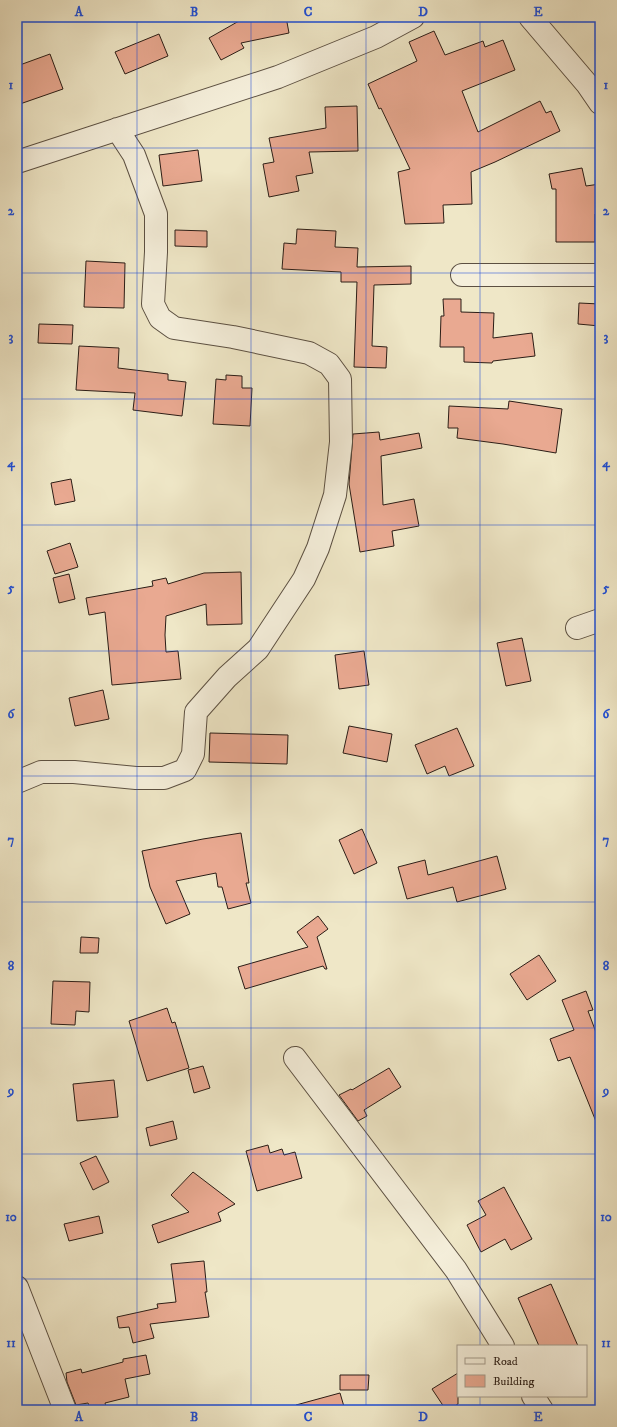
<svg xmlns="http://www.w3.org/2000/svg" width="617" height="1427" viewBox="0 0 617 1427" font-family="'IM FELL DW Pica',serif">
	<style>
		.building { fill: #e9a991; stroke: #2b1d16 }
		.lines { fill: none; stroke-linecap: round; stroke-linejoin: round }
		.street-casing { stroke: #5c5042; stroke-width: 24 }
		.street { stroke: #f5efdb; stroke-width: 22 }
		.grid { fill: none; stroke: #1d4ed8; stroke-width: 1; stroke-opacity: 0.55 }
		.neatline { fill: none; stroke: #1d4ed8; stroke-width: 1.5 }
		.grid-label { font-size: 13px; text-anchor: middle; font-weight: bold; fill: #1d4ed8 }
	</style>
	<rect width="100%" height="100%" fill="#efe7c7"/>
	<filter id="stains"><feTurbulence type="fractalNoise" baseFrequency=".005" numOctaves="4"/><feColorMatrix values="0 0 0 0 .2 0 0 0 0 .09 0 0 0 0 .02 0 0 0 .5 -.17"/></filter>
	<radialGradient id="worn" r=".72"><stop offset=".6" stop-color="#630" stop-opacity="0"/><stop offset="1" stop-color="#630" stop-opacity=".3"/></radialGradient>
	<path class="building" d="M246,17H286L289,33L241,43L244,48L221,60L209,38Z
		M434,31L445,55L483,41L485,47L503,40L515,70L462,91L478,132L540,101L546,113L551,111L560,131L495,162L471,172L472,204L443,205L444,223L405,224L398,172L410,169L381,108L379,109L368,84L417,61L409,42Z
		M159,34L168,56L125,74L115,52Z
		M50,54L63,89L17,105V66Z
		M357,106L358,151L309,152L313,173L296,176L299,191L269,197L263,164L274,162L269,138L326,128L325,107Z
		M198,150L202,181L163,186L159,155Z
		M582,168L586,186L600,184V214H595V242H556V189H552L549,174Z
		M297,229L336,231L335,247L358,248L357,267L411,266V284L374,285L372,346L387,347L386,368L354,367L357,282H341V272L282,269L284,243L296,244Z
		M175,230L207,231V247L175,246Z
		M86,261L125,263L124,308L84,307Z
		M443,299H461V312L494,313L493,338L532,333L535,356L493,361L492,363L464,362V347H440L441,316H444Z
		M579,303L600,304V326L578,324Z
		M39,324L73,325L72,344L38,343Z
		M79,346L119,348L118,368L168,374V380L186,382L182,416L133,410L135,393L76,390Z
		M226,375L242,376V388H252L250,426L213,424L216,379L226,380Z
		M509,401L562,409L556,453L503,444L457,438L458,428H448L449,406L508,409Z
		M379,432L380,440L419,433L422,448L381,456L383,505L414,499L419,526L392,531L394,546L360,552L349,484L353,434Z
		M71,479L75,501L55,505L51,483Z
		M70,543L78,567L55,574L47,551Z
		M241,572L242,624L207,625L206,604L166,616L165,635L166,652L178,651L181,679L112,685L105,612L89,615L86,598L153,586L152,581L166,578L168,584L204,573Z
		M69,574L75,599L59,603L53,578Z
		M522,638L531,681L506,686L497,643Z
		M364,651L369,685L339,689L335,655Z
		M103,690L109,719L75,726L69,698Z
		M349,726L392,734L387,762L343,753Z
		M457,728L474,766L449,776L445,766L427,774L415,745Z
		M210,733L288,735L287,764L209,762Z
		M362,829L377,863L354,874L339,840Z
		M241,833L249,883H246L251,903L228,909L222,887H218L216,873L176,881L190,914L166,924L150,887L142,851L203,839Z
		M497,856L506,889L457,902L453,887L407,899L398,867L425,860L428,875Z
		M318,916L328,929L317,937L327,969H325L323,966L245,989L238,967L308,947L297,932Z
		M81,937L99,938L98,953H80Z
		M539,955L556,981L527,1000L510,974Z
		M53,981L90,982L89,1012L76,1011L75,1025L51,1024Z
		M586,991L593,1010L588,1011L600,1043L599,1129L570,1057L558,1061L550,1039L574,1030L562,1000Z
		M167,1008L172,1023L175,1022L189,1068L147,1081L129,1021Z
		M203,1066L210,1088L194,1093L188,1070Z
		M389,1068L401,1087L364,1110L367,1116L358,1121L339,1095L351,1089L352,1090Z
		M114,1080L118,1117L77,1121L73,1084Z
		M173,1121L177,1139L150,1146L146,1128Z
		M268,1145L270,1153L282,1149L284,1155L295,1152L302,1178L257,1191L246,1151Z
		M96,1156L109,1182L93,1190L80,1163Z
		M193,1172L235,1204L218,1213L221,1221L158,1243L152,1225L189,1212L171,1195Z
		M504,1187L532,1239L511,1250L505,1239L481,1252L467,1225L486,1215L478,1201Z
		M99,1216L103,1233L69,1241L64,1224Z
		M204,1261L207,1292H205L209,1317L150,1324L154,1338L133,1343L129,1327L119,1328L117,1317L158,1308L157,1304L176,1302L171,1264Z
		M551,1284L558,1300L578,1346H539L518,1298Z
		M146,1355L150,1374L125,1379L129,1397L105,1403L107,1410H91L88,1403L76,1405L67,1382L66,1373L81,1369L82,1373L123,1362V1359Z
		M458,1373V1404L448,1410H446L432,1389Z
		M340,1375H369L368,1390H340Z
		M340,1393L345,1410H297L296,1405Z"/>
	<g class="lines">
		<g class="street-casing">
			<path id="street" d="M530,17L587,84L600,103
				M17,162L278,77L376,37L413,17
				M462,275H600
				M577,628L600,620
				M17,782L41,772H74L136,778H164L185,770L193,754L196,712L227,677L258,649L304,579L318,548L335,495L341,442L340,379L329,364L309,353L233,337L174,328L160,318L153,304L156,252V214L134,155L117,129
				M295,1058L456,1270L503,1346
				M17,1287L65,1410
				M533,1396L542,1410"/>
		</g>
		<use href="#street" class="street"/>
	</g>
	<path class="grid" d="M137,17V1410M251,17V1410M366,17V1410M480,17V1346M17,148H600M17,273H600M17,399H600M17,525H600M17,651H600M17,776H600M17,902H600M17,1028H600M17,1154H600M17,1279H600M480,1396V1410"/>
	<rect width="617" height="1427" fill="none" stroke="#efe7c7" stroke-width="44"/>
	<rect x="457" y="1345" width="130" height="52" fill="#f5efdb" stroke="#a49b8c"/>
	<rect x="465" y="1358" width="20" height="6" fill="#f5efdb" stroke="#a49b8c"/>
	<text x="493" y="1365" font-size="12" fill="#2b1d16">Road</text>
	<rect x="465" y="1375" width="20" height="12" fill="#e9a991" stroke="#a49b8c"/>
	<text x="493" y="1385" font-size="12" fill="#2b1d16">Building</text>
	<rect x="22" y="22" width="573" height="1383" class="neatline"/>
	<g class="grid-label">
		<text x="79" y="16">A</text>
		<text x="194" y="16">B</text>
		<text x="308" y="16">C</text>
		<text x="423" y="16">D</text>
		<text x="538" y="16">E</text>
		<text x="11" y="89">1</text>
		<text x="606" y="89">1</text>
		<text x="11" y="215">2</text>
		<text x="606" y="215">2</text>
		<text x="11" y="341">3</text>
		<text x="606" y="341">3</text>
		<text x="11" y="467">4</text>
		<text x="606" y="467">4</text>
		<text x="11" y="592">5</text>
		<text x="606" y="592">5</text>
		<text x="11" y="718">6</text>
		<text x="606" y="718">6</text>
		<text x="11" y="844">7</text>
		<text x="606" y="844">7</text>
		<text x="11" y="970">8</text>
		<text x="606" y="970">8</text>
		<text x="11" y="1095">9</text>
		<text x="606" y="1095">9</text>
		<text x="11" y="1221">10</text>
		<text x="606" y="1221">10</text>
		<text x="11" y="1347">11</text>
		<text x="606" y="1347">11</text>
		<text x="79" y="1421">A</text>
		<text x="194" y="1421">B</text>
		<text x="308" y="1421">C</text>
		<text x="423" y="1421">D</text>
		<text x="538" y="1421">E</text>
	</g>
	<rect width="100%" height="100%" filter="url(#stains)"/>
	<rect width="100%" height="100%" fill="url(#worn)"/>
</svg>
